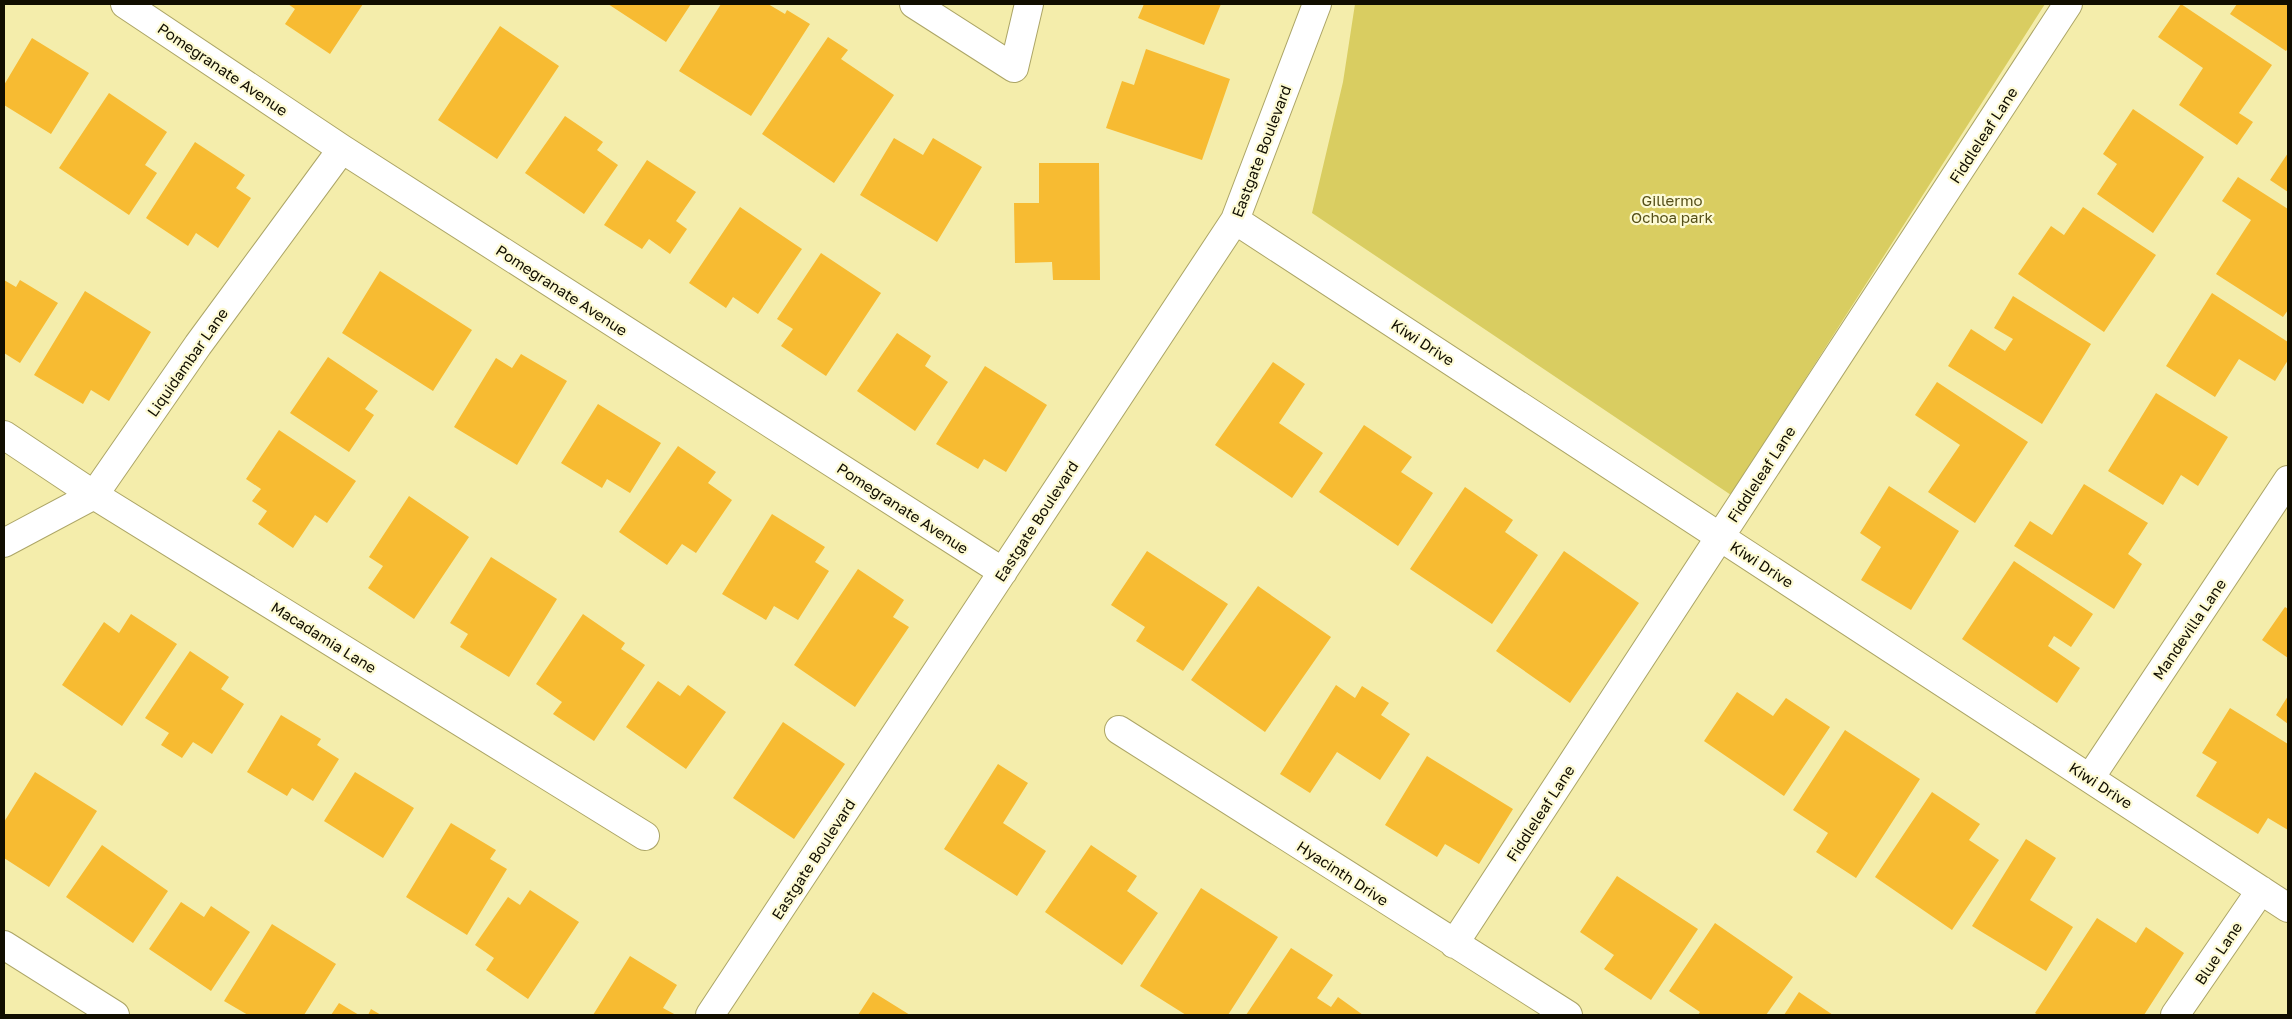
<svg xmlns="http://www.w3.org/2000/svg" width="2292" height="1019" viewBox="0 0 2292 1019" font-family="'Golos Text',sans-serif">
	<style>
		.green { fill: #d9cd61 }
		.building { fill: #f7bb32 }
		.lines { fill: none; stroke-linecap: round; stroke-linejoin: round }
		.street-casing { stroke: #aca566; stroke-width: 30 }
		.street { stroke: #fff; stroke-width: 28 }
		.labels { text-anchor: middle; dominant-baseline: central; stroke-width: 4.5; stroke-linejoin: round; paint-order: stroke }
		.street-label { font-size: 15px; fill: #110e00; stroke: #fdfad3 }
		.park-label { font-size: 15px; fill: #544e17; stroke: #fdfad3 }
	</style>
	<rect width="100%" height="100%" fill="#f4edab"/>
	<path class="green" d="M1355,4H2045L1731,495L1312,213L1343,82Z"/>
	<path class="building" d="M288,4H363L330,54L285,24L295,9Z
		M608,4H691L666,42Z
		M721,4H768L785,14L787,10L810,24L751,116L679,71Z
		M1144,4H1221L1204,45L1138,18Z
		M2181,4L2272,65L2239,113L2253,122L2237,145L2179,105L2203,68L2158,37Z
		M2237,4H2288V48L2286,51L2230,14Z
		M500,26L559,66L497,159L438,120Z
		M828,37L848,50L841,59L894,95L834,183L762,134Z
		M32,38L89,73L51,134L4,105V85Z
		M1146,49L1230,79L1202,160L1106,128L1122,81L1134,85Z
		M109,93L167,132L145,165L157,173L129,215L59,168Z
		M2133,109L2204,157L2153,233L2097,194L2117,164L2103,154Z
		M565,116L603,142L597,150L618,165L584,214L525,173Z
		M894,138L923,155L933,138L982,167L937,242L860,195Z
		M195,142L245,175L236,188L251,198L218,248L196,233L188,246L146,218Z
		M2288,153V192L2270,180Z
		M647,160L696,192L676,221L687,229L670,254L649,239L642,249L604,225Z
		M1039,163H1099L1100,280H1053L1052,262L1015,263L1014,203H1039Z
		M2238,177L2288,209V310L2283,317L2216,274L2251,220L2222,201Z
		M740,207L802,249L758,314L733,297L726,308L689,283Z
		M2083,207L2156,255L2104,332L2018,274L2051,226L2064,235Z
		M821,253L881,293L826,376L781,346L793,329L777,319Z
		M380,271L472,330L433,391L342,333Z
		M4,280L16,287L20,280L58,303L20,363L4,353Z
		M85,291L151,332L109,401L91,390L83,404L34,375Z
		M2212,293L2288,342V360L2275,381L2239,359L2215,397L2166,366Z
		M2013,296L2091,344L2042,424L1948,366L1971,329L2005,351L2013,339L1994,328Z
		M897,333L931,356L925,366L948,382L915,431L857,391Z
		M521,354L567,381L517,465L454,427L496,358L512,368Z
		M328,357L378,391L365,409L374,415L349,452L290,413Z
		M1273,362L1305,384L1279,423L1323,453L1292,498L1215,445Z
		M985,366L1047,405L1006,472L984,459L978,469L936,444Z
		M1937,382L2028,442L1975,523L1928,492L1960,445L1915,415Z
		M2156,393L2228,437L2198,486L2181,475L2163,505L2108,471Z
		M598,404L661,443L630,493L607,479L602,488L561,463Z
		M1364,425L1412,457L1401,472L1433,493L1398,546L1319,492Z
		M279,430L356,481L327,523L315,515L293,548L258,524L267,511L252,501L261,489L246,479Z
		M678,446L716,472L708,483L732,500L696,553L682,544L667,565L619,532Z
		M2084,484L2148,523L2128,554L2142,564L2114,609L2014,546L2030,521L2052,535Z
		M1889,486L1959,531L1911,610L1861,580L1881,547L1860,533Z
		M1465,487L1513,520L1505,532L1538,555L1492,624L1410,569Z
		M409,496L469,537L414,619L368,588L383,566L369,557Z
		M772,514L825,547L815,562L829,571L798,620L774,606L766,620L722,594Z
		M1147,551L1228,604L1183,671L1136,641L1145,627L1111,605Z
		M1564,551L1639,603L1570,703L1496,651Z
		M491,557L557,599L509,677L460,647L468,634L450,623Z
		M2014,561L2093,614L2071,647L2054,636L2048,646L2080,668L2057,703L1962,639Z
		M858,569L904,600L893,617L909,627L855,707L794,665Z
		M1258,586L1331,637L1265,732L1191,680Z
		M2285,607L2288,609V658L2262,640Z
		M131,614L177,644L122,726L62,685L104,622L119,633Z
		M583,614L625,643L621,649L645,665L594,741L553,714L562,702L536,684Z
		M190,651L229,677L221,689L244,704L212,754L193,742L182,758L161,745L169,733L145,718Z
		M658,681L680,696L688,685L726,712L686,769L626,727Z
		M1336,685L1355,698L1362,686L1389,703L1381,715L1410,734L1380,780L1337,752L1310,793L1280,774Z
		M1737,692L1773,716L1786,698L1830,727L1784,796L1704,741Z
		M2288,696V724L2276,715Z
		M2230,708L2288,744V830L2268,818L2258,834L2196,796L2217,762L2202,753Z
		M281,715L321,739L317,745L339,759L313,801L292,788L287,796L247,772Z
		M783,722L845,764L794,839L733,798Z
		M1845,730L1920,779L1856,878L1816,852L1828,833L1793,810Z
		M1427,756L1513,809L1479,864L1445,844L1437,857L1385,825Z
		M998,764L1028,783L1003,823L1046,851L1017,896L944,849Z
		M35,772L97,811L49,887L4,858V822Z
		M355,772L414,808L383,858L324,821Z
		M1932,792L1980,824L1969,840L1999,860L1952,930L1875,877Z
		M451,823L496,850L490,859L507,869L467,935L406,897Z
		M2026,839L2056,858L2030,900L2073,927L2046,971L1972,926Z
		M102,845L168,891L133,943L66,897Z
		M1091,845L1137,876L1127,891L1158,913L1122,965L1045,912Z
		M1617,876L1698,929L1651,1000L1604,969L1614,955L1580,932Z
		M1201,888L1278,937L1228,1015H1186L1140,986Z
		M530,890L579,922L528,999L486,970L494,958L475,945L508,897L520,905Z
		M181,902L204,917L211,906L250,932L211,991L149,949Z
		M2097,918L2136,943L2146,927L2184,953L2144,1015H2038L2035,1013Z
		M1715,923L1793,977L1766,1015H1698L1700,1012L1669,991Z
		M272,924L336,964L304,1015H248L224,1001Z
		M1291,948L1333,975L1317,998L1331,1007L1338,997L1363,1015H1246Z
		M630,956L677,985L663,1008L676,1015H593Z
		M873,992L910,1015H858Z
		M1799,992L1833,1015H1784Z
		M339,1003L359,1015H331Z
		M371,1009L381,1015H368Z"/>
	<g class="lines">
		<g class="street-casing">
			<path id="street" d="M125,4L342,149L1003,572
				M914,4L1014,68L1029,4
				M1235,220L2288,908
				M4,435L94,495L645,836
				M4,543L94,495L198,345L342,149
				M1119,730L1568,1015
				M2090,778L2288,480
				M1454,944L2068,4
				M4,945L115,1015
				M710,1015L1235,220L1317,4
				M2175,1015L2261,890"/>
		</g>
		<use href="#street" class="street"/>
	</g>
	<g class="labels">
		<g class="street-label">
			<text transform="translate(223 69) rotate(34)">Pomegranate Avenue</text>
			<text transform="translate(1983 135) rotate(-57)">Fiddleleaf Lane</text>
			<text transform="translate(1261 151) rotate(-69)">Eastgate Boulevard</text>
			<text transform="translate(562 290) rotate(33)">Pomegranate Avenue</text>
			<text transform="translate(1423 342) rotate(33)">Kiwi Drive</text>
			<text transform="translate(187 362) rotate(-55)">Liquidambar Lane</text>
			<text transform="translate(1761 474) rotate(-57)">Fiddleleaf Lane</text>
			<text transform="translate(903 508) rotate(33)">Pomegranate Avenue</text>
			<text transform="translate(1036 521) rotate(-57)">Eastgate Boulevard</text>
			<text transform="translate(1762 564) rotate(33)">Kiwi Drive</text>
			<text transform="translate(2189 629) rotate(-56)">Mandevilla Lane</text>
			<text transform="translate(324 637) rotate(32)">Macadamia Lane</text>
			<text transform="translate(2101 785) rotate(33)">Kiwi Drive</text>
			<text transform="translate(1540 813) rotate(-57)">Fiddleleaf Lane</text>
			<text transform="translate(813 859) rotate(-57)">Eastgate Boulevard</text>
			<text transform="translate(1343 873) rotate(33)">Hyacinth Drive</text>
			<text transform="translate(2218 953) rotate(-56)">Blue Lane</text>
		</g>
		<g class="park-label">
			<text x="1672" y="200">Gillermo<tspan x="1672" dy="17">Ochoa park</tspan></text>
		</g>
	</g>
	<rect width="2292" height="1019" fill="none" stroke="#110e00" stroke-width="10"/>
</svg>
